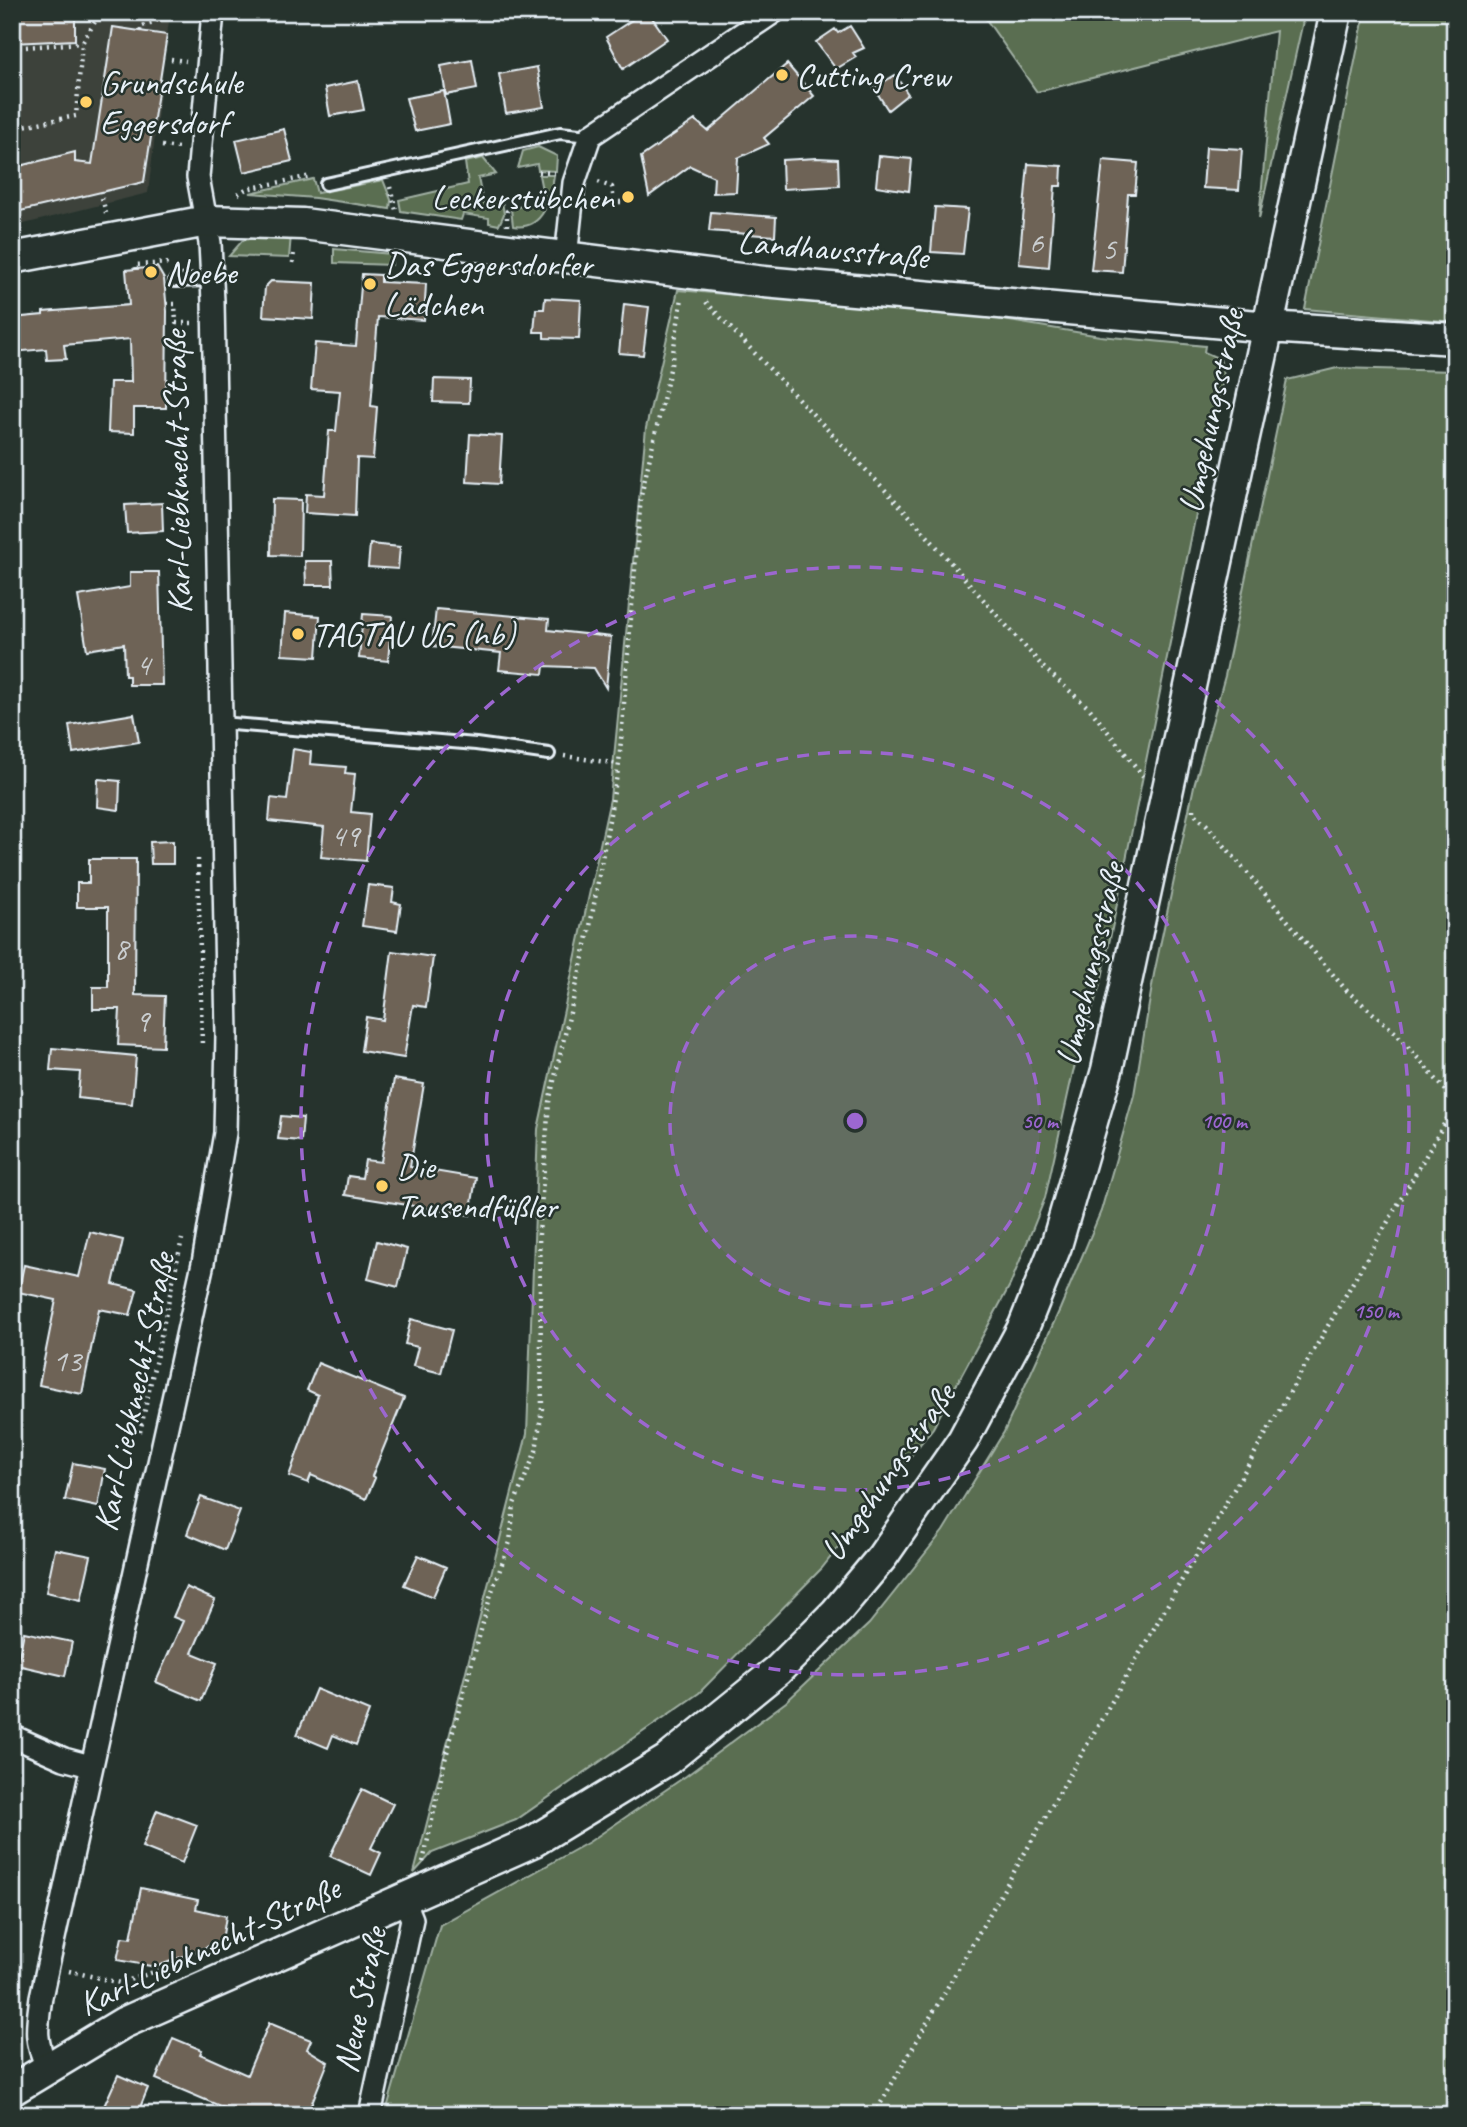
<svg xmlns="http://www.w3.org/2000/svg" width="1467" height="2127" viewBox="0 0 1467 2127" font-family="Caveat,sans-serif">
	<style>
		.built { fill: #3c423a }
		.green { fill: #5a6e51; stroke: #a1b0a4; stroke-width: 2 }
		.building { fill: #6e6457; stroke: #e8f1f8; stroke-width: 2 }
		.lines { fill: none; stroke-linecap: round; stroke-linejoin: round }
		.lane-casing { stroke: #e8f1f8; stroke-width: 16 }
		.street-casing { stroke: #e8f1f8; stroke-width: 26 }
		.secondary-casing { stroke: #e8f1f8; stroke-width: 35 }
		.path { stroke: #e8f1f8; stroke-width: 4.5; stroke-dasharray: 2 5; stroke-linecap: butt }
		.lane { stroke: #26332d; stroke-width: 10 }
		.street { stroke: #26332d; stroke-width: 21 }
		.secondary { stroke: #26332d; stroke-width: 30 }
		.ring { fill: none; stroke: #9c67d0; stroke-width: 3.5; stroke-dasharray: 12 9 }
		.poi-dot { fill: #ffd166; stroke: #26332d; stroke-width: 2.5 }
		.labels { text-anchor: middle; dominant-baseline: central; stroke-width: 5; stroke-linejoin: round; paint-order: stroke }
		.number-label { font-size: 32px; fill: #caced0 }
		.poi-label { font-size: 35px; fill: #e8f1f8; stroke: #26332d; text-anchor: start }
		.street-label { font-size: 35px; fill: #e8f1f8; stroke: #26332d }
		.centre { fill: #9c67d0; stroke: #26332d; stroke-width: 3.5 }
		.ring-label { font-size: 21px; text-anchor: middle; font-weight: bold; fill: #9c67d0; stroke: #26332d; stroke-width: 5; stroke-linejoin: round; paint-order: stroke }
	</style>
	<rect width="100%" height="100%" fill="#26332d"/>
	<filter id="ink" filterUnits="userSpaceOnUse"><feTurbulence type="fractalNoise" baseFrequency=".0143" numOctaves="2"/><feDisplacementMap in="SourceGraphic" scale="14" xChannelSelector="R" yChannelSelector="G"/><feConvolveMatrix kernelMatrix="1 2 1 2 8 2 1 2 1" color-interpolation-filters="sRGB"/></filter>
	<g filter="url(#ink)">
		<path class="built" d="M12,12H170L148,193L12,227Z"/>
		<path class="green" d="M981,12H1305L1259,219L1276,31L1037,92Z
			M1365,12H1455V322L1305,309Z
			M538,147L557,156L556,171L538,170L537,164L518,168L523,151Z
			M483,158L496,174L478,178L483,203L502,201L504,214L499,225L489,223V218L463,214L461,220L401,211L399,200L468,184L465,162Z
			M539,175H554C551,198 544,231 513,226L511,209L544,200Z
			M313,179L317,193L383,180L391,200L390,209L315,198L250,193Z
			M261,235H291L289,258L229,256L242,241Z
			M334,249L392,254V265L334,263Z
			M678,290L974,315L1100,336L1205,346L1204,352L1220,359L1224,376L1102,978L1073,1072L1045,1198L1010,1285L933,1428L822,1568L699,1693L516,1820L432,1853L414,1873L527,1434L538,1129L610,799L646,428Z
			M1337,368L1455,371V2115H385L440,1925L589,1842L686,1776L786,1702L869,1624L943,1531L1004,1432L1060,1309L1101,1211L1134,1095L1154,974L1194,786L1225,676L1287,380Z"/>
		<path class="building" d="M12,12H75V40L12,43Z
			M644,12H648L667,39L623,69L606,37Z
			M850,26L864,48L853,53L856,57L836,69L816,42L835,29L838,33Z
			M113,27L167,35L144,182L12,213V168L75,152V162L92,164Z
			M472,60L477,89L446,95L441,66Z
			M787,64L814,96L764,138L769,144L738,158L736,192L713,193L714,177L690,166L649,196L641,157L695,120L708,131Z
			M537,67L544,107L506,113L499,74Z
			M895,75L908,94L888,110L874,88Z
			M358,81L364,110L330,116L325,88Z
			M444,91L450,124L415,131L406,98Z
			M284,129L292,161L244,172L236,140Z
			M1206,147L1242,149L1239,190L1203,188Z
			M879,156L912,159L909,191L876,186Z
			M817,158L838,159L839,186L783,189L782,160Z
			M1103,160L1138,163L1135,194H1128L1122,272L1091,270Z
			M1028,164L1062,166L1061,186H1055L1049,267L1019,264Z
			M935,207L968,209L963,254L931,252Z
			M711,212L776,217L775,236L709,231Z
			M157,267L164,279L167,311L166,408H134V433L108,432L110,382H131L130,339L64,345L66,359L47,360L46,349L12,352V318L43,315V312L129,305L126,270Z
			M362,274L381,275V282L426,284L424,320L378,317L371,406L377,407L373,459L357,458L355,516L305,513L306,494L324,495L329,431H336L340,391L311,389L315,343L356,346Z
			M271,281L315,283L313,319L263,316L265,287Z
			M545,298L581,300L579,339L544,338V332H534L536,309H544Z
			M624,304L649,307L643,355L619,353Z
			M434,379L470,380L469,403L433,402Z
			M470,434L502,436L499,484L467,482Z
			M272,499L301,500L300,556L271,555Z
			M162,503L163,531L127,533L125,505Z
			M370,544L400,547L398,569L368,567Z
			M305,561H332L333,585H306Z
			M130,572H159L162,685H129V676H125L124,644L87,650L78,596L130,587Z
			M436,609L549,619L548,630L611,637L606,688L594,668L544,666L543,674L499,670L501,653L432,646Z
			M285,613L320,616L317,657L282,655Z
			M363,614L392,616L388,661L359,658Z
			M134,714L139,742L73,753L69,725Z
			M293,749L311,752L310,764L346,767L345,773L355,774L351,812L370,814L366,861L321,857L324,827L269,821L271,798L287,800Z
			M98,779L120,781L119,810L97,807Z
			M173,841V864H151L150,842Z
			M89,859H136L135,995L165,996L163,1047L118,1045L120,1009H93V987H108V907H77V883H89Z
			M368,885L394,888L392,902L401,904L397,931L362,926Z
			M392,951L433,957L426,1007L413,1005L404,1058L361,1051L366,1017L383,1020Z
			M52,1048L136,1056L132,1104L78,1098L80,1072L50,1070Z
			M394,1079L424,1084L410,1167L476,1178L470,1215L345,1195L348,1176L362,1178L365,1160L381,1162Z
			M281,1116L303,1118L301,1141L278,1139Z
			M90,1232L123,1240L113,1284L137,1290L130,1315L99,1309L82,1394L39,1385L56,1300L18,1292L24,1265L79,1277Z
			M377,1241L407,1249L398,1287L368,1279Z
			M411,1319L452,1330L441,1373L413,1366L418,1347L405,1344Z
			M318,1363L404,1398L372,1476L375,1478L366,1499L311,1475L308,1483L289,1476L318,1395L307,1390Z
			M73,1463L105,1469L98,1507L65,1500Z
			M201,1497L240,1511L225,1550L187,1534Z
			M55,1549L91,1556L81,1600L46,1592Z
			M418,1555L446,1567L433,1597L404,1585Z
			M186,1587L215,1600L192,1653L217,1663L201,1701L156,1682L183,1621L173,1617Z
			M24,1632L72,1642L65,1676L17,1665Z
			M316,1689L369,1711L356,1745L333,1735L328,1748L297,1735Z
			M362,1789L393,1804L371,1848L381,1853L371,1875L330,1856Z
			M157,1810L197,1825L182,1863L142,1847Z
			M141,1888L198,1900L196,1909L226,1916L222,1941L156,1967L117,1960L122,1937L131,1938Z
			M269,2023L311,2040L307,2049L328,2062L307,2115H241L156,2079L173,2038L202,2050L200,2054L247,2075Z
			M118,2075L148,2088L137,2115H100Z"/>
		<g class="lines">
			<g class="lane-casing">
				<path id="lane" d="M326,184L560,133L590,136
					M175,281L212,280
					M220,723L476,744L549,754"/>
			</g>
			<g class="street-casing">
				<path id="street" d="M566,258L574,183L590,136L774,12
					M12,1736L64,1759L90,1766
					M47,2067C34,2039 37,2027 41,1997L203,1263L225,1133L227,1035L213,301L210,243L198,177L213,12
					M370,2115L412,1919L404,1899"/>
			</g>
			<g class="secondary-casing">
				<path id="secondary" d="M12,258L207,221L303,224L764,282L1269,327L1455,339
					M12,2090L123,2023L534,1841L667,1760L778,1670L836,1612L882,1557L963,1440L1024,1326L1056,1246L1107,1070L1336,12"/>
			</g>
			<path class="path" d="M140,31L141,26L155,23L161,12
				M12,48L82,43
				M171,59L186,61
				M12,128L76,116L82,43L101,12
				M162,146L179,148
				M539,172L555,173
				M598,182L612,187L614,202H621
				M390,187L396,210
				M238,194L246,189L311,176
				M102,198L106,213
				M507,226V211L515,203
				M293,263L294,250
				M136,269L135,265L172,263
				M706,302L906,512L1043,667L1090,709L1143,776
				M166,304H175L176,323H192
				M564,756L619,764
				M1193,809V813L1207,825L1346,990L1396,1033L1455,1101
				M198,859L202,1047
				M140,1432L182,1239
				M423,1862L445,1760L491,1594L510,1542L514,1504L536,1451L542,1408L539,1234L549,1102L589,932L619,764L641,496L671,365L682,298
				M69,1971L120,1983L160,1970L161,1965
				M874,2115L1455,1105"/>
			<use href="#lane" class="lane"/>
			<use href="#street" class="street"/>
			<use href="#secondary" class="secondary"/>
		</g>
	</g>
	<circle cx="855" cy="1121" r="185" fill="#9c67d0" fill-opacity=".12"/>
	<g class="ring">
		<circle cx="855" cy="1121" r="185"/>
		<circle cx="855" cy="1121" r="369"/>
		<circle cx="855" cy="1121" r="554"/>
	</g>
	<g class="poi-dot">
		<circle cx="782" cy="75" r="7"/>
		<circle cx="86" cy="102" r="7"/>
		<circle cx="628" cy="197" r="7"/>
		<circle cx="151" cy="272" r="7"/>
		<circle cx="370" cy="284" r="7"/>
		<circle cx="298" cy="634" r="7"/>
		<circle cx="382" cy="1186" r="7"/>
	</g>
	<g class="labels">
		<g class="number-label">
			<text x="1036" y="242">6</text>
			<text x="1109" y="248">5</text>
			<text x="143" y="664">4</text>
			<text x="345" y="835">49</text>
			<text x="121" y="948">8</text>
			<text x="142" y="1020">9</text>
			<text x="67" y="1360">13</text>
		</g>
		<g class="poi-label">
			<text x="796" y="75">Cutting Crew</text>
			<text x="100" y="82">Grundschule<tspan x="100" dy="40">Eggersdorf</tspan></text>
			<text x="614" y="197" text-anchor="end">Leckerstübchen</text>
			<text x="384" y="264">Das Eggersdorfer<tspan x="384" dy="40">Lädchen</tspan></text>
			<text x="165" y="272">Noebe</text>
			<text x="312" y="634">TAGTAU UG (hb)</text>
			<text x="396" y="1166">Die<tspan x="396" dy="40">Tausendfüßler</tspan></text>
		</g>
		<g class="street-label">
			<text transform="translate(833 249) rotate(5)">Landhausstraße</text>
			<text transform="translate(1211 411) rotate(-78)">Umgehungsstraße</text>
			<text transform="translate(177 472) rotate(-91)">Karl-Liebknecht-Straße</text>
			<text transform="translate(1090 964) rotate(-77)">Umgehungsstraße</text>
			<text transform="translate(134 1392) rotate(-78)">Karl-Liebknecht-Straße</text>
			<text transform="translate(888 1472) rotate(-55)">Umgehungsstraße</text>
			<text transform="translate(209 1946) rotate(-25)">Karl-Liebknecht-Straße</text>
			<text transform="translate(360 2000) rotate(-78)">Neue Straße</text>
		</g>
	</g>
	<circle cx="855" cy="1121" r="10" class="centre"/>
	<g class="ring-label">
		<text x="1040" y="1128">50 m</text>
		<text x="1224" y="1128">100 m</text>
		<text x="1376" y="1318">150 m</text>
	</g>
	<rect width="1467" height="2127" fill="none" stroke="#26332d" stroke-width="42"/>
	<rect x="21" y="21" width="1425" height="2085" fill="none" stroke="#e8f1f8" stroke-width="2.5" filter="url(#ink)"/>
</svg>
